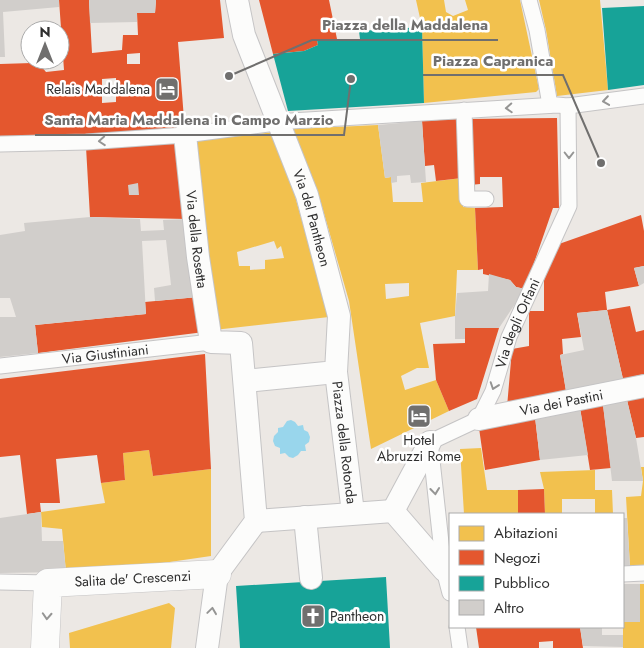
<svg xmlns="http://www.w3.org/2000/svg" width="644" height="648" viewBox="0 0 644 648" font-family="Jost,sans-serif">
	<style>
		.water { fill: #99d6ec }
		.homes { fill: #f2c14e; fill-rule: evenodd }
		.shops { fill: #e4572e; fill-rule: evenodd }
		.public { fill: #17a398 }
		.building { fill: #d1cecb }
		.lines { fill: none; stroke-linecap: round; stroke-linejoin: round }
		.service-casing { stroke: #c5c4c5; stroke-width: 17 }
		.pedestrian-casing { stroke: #c5c4c5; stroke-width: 24 }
		.minor-casing { stroke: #c5c4c5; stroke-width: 29 }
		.service { stroke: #fcfcfb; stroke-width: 15 }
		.pedestrian { stroke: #fcfcfb; stroke-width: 22 }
		.minor { stroke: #fcfcfb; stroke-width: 28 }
		.oneway { stroke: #959594 }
		.labels { text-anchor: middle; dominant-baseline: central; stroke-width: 5; stroke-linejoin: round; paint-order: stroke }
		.poi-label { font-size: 14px; fill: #2e2e2e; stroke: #fff; text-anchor: end }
		.street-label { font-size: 14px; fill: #2e2e2e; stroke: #fff }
		.leader { fill: none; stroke: #706f6e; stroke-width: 2 }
		.callout-dot { fill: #706f6e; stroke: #fff; stroke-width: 2 }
		.callout-label { font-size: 15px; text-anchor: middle; font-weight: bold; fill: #706f6e; stroke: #fff; stroke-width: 5; stroke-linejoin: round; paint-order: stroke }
	</style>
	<rect width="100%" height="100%" fill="#ece8e4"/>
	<path class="water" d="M291,420L295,422L298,426L303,425L304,430L308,432L310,437L309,442L305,445L306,451H301L298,455L293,458L289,457L285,453L280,454V448L275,446L273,441L274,436L278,432V428L283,427L287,421Z"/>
	<path class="homes" d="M416,0H444L446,12L453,16L468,10L465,0H520L539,89L536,92L424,103L422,27Z
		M539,0H600L608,90L557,96L546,30Z
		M378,125L385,178L391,177L393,202H423L421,183L462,178L463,207L475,208L478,270H457L455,316L420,323L429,368H417L401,376L405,390L436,380L449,411L371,449L349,301L317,189L292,134L294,129ZM409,283V296L386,299L385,284Z
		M277,132L329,317L214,330L193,140ZM274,241L277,249L281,246L284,258L265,260V269L250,270V266H239L237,252Z
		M481,448L487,490H518V514H464L460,449Z
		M149,450L153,476L211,469V556L142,566L66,572L62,529L42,527L41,512L105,503L101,483L125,480L123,453Z
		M641,467H644V566L630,567L626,497L641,496L643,481Z
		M595,470V490H612L613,514H595V499H562V514H545L544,489L540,472Z
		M640,584H644V648H623V622H640Z
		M169,603L175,608L171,648H70L69,633Z"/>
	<path class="shops" d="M59,0H89L92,53L122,50L123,35H138L137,13H155L156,0H220L224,38L178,42L185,132L97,136L0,137V64L32,63L41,66L46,72L64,70ZM140,53V64H127V54ZM116,78V102L102,103V79Z
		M259,0H329L337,39L317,40L318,45L304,51L273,54Z
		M557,118L559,208H553L525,289L516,287L510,280L483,274V269L478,270L475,208L503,207L502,177H480V184L470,185L469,119Z
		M459,119L462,178L436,181L434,165L425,166L422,121Z
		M179,142L187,219L90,217L86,147Z
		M641,215L644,231V266L634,268L639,286L605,292L607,310L577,313L581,337L562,339L563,354L560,355L566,391L507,407L512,349L529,346V311H544V280L559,244Z
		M198,297L204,332L38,353L35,325L146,314L145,302Z
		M630,306L636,332L644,330V374L623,379L607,310Z
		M465,328H499L477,399L449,411L436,380L433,344L465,343Z
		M205,354L211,469L153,476L149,450L123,453L125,480L101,483L97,455L56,459L60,503H40L41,512L27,514L20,455L0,457V379Z
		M644,396V437L636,438L627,400Z
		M603,405L611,468L590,470L580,408Z
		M535,417L540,460L485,470L479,428Z
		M544,489L545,514H518V490Z
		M476,627H580L583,648H553V641L539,642V648H479Z"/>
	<path class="public" d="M644,6V85L608,90L602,8Z
		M422,27L424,103L288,111L273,54L304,51L318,45L317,40L360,39L359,31Z
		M386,577L390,648H240L236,586Z"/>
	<path class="building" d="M0,0H59V7L3,12L5,57H0Z
		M89,0H156L155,13H137V22L90,23Z
		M422,121L426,182L411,183L410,175L397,176V182L391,183V177L385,178L378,125Z
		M138,183L139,195H129L128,185Z
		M90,217L140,219L141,231L164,230L163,220L187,219L198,297L155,301L154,288L171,285L166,240L142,241L146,314L35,325L38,353L0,357V317H16L10,298H0V235L25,231L24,223Z
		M644,266V283L639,286L634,268Z
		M489,274L510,280L516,287L525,289L499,328H465V339H455V316L457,293L488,291Z
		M607,310L623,379L566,391L560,355L584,350L577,313Z
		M627,400L636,438L643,481H612L603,405Z
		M580,408L588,455L540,460L535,417Z
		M41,512L42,541H63L66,572L0,573V518Z
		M623,518H627L630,567H623Z
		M623,584H640V622H623Z
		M580,627H602V635H623V647L583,646Z"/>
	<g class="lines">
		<g class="service-casing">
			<g id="service">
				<path d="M529,0L537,30L550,105"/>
				<path d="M464,110L467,199H486"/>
				<path d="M0,144L86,142L185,135L291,121L557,105L568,106L644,96"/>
				<path id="s1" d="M0,366L211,342"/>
				<path d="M623,574L644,573"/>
				<path d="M0,582L48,583"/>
				<path id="s2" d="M450,593L444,570L430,442L479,419L493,391L509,337L569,206L568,106"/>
				<path d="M457,627L460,648"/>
			</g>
		</g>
		<g class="pedestrian-casing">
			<g id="pedestrian">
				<path id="s3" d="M237,0L244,35L307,195L339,316L336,372L245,381"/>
				<path id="s4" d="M185,135L198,257L211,342L241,343L256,521L217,574L207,648"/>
				<path id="s5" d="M336,372L353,513"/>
				<path id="s6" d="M479,419L644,386"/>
				<path d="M393,511L430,442"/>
				<path d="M305,517L311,578"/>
				<path d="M256,521L393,511L444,570"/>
			</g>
		</g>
		<g class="minor-casing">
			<g id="minor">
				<path id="s7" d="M45,648L48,583L217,574"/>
			</g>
		</g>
		<use href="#service" class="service"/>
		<use href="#pedestrian" class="pedestrian"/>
		<use href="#minor" class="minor"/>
	</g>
	<defs><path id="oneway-chevron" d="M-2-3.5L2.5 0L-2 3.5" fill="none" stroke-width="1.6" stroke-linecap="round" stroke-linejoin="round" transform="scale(1.25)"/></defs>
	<g class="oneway">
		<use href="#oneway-chevron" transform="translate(606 101) rotate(172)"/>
		<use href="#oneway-chevron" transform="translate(509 108) rotate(177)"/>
		<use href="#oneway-chevron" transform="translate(102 141) rotate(176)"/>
		<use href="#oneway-chevron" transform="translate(569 155) rotate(90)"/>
		<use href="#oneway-chevron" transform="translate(494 386) rotate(109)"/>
		<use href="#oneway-chevron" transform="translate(435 491) rotate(84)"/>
		<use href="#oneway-chevron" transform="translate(212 611) rotate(-82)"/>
		<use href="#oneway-chevron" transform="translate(47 616) rotate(93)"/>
	</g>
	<defs>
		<g id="hotel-square" transform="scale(1.25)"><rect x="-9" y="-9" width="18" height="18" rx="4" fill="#706f6e" stroke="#fff"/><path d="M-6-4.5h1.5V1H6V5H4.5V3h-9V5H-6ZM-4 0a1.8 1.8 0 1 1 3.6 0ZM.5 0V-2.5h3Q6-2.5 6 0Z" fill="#fff"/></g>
		<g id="church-square" transform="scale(1.25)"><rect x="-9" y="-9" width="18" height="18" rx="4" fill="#706f6e" stroke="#fff"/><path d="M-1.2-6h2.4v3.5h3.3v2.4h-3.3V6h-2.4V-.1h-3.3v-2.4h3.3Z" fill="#fff"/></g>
	</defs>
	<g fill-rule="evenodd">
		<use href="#hotel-square" x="167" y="89"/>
		<use href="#hotel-square" x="419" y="416"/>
		<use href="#church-square" x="313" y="616"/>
	</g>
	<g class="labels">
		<g class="poi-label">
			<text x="150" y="89">Relais Maddalena</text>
			<text x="419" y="440" text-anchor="middle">Hotel<tspan x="419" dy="16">Abruzzi Rome</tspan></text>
			<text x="330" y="616" text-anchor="start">Pantheon</text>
		</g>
		<g class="street-label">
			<text stroke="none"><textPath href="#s3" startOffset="231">Via del Pantheon</textPath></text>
			<text stroke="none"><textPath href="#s4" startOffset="105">Via della Rosetta</textPath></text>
			<text stroke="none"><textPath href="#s2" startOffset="310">Via degli Orfani</textPath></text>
			<text stroke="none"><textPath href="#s1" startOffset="106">Via Giustiniani</textPath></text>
			<text stroke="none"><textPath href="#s6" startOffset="84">Via dei Pastini</textPath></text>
			<text stroke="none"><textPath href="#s5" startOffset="71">Piazza della Rotonda</textPath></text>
			<text stroke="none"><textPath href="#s7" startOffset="150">Salita de' Crescenzi</textPath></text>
		</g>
	</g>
	<path class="leader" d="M229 76L312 40H498M601 163L563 75H423M351 79L344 135H35"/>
	<g class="callout-dot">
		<circle cx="229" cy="76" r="5"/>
		<circle cx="601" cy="163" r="5"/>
		<circle cx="351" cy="79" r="5"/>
	</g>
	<g class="callout-label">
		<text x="405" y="30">Piazza della Maddalena</text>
		<text x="493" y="66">Piazza Capranica</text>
		<text x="189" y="125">Santa Maria Maddalena in Campo Marzio</text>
	</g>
	<rect x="449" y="513" width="175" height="115" fill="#ffffff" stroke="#ababab"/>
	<rect x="459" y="526" width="25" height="15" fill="#f2c14e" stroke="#ababab"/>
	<text x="494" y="538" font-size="15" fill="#2e2e2e">Abitazioni</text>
	<rect x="459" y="550" width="25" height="15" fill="#e4572e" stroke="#ababab"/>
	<text x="494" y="563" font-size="15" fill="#2e2e2e">Negozi</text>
	<rect x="459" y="576" width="25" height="15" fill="#17a398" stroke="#ababab"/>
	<text x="494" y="588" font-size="15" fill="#2e2e2e">Pubblico</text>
	<rect x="459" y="600" width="25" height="15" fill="#d1cecb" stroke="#ababab"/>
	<text x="494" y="613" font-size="15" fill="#2e2e2e">Altro</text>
	<g transform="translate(45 45)"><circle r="24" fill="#ffffff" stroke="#ababab"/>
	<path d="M0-4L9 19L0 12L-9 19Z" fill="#706f6e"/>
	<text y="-8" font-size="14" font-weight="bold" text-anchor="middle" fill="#2e2e2e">N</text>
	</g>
</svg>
